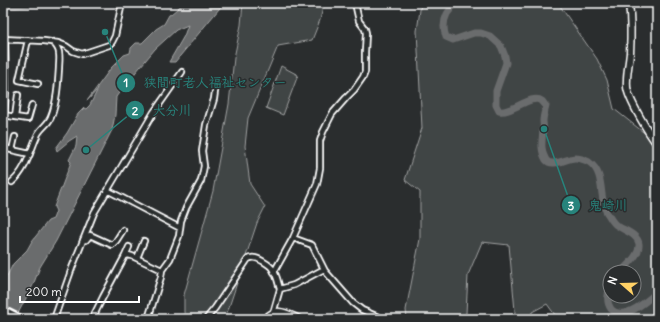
<svg xmlns="http://www.w3.org/2000/svg" width="660" height="322" viewBox="0 0 660 322" font-family="Delius,'Klee One',sans-serif">
	<style>
		.green { fill: #414445; stroke: #a0a2a2; fill-rule: evenodd }
		.water { fill: #6a6c6d; stroke: #a6a7a7 }
		.lines { fill: none; stroke-linecap: round; stroke-linejoin: round }
		.river { stroke: #6a6c6d; stroke-width: 7 }
		.minor-casing { stroke: #fff; stroke-width: 8 }
		.tertiary-casing { stroke: #fff; stroke-width: 9 }
		.secondary-casing { stroke: #fff; stroke-width: 10 }
		.minor { stroke: #2a2d2e; stroke-width: 4.5 }
		.tertiary { stroke: #2a2d2e; stroke-width: 6 }
		.secondary { stroke: #2a2d2e; stroke-width: 7 }
		.leader { fill: none; stroke: #27847c; stroke-width: 1.5 }
		.callout-dot { fill: #27847c; stroke: #2a2d2e; stroke-width: 1.5 }
		.mark-label { font-size: 12px; text-anchor: middle; font-weight: bold; fill: #fff }
		.callout-label { font-size: 13px; text-anchor: middle; font-weight: bold; fill: #27847c; stroke: #2a2d2e; stroke-width: 3; stroke-linejoin: round; paint-order: stroke }
	</style>
	<rect width="100%" height="100%" fill="#2a2d2e"/>
	<filter id="ink" filterUnits="userSpaceOnUse"><feTurbulence type="fractalNoise" baseFrequency=".025" numOctaves="2"/><feDisplacementMap in="SourceGraphic" scale="8" xChannelSelector="R" yChannelSelector="G"/><feConvolveMatrix kernelMatrix="1 2 1 2 8 2 1 2 1" color-interpolation-filters="sRGB"/></filter>
	<g filter="url(#ink)">
		<path class="green" d="M243,3H324L320,20L312,40L278,46L248,118L245,146L250,184L265,207L257,223L225,319H186L184,312V295L213,191L229,104L234,58L241,25Z
			M421,3H558L597,59L607,80L614,109L657,143V319H558L547,304L532,312L531,319H514L515,311L509,245L482,242L468,275L466,313L464,319H407L406,310L420,239V192L405,180L422,128L417,31ZM610,272H634V296H610Z
			M281,66L298,75L283,115L266,108Z"/>
		<path class="water" d="M184,3H224L175,62H169L184,36L188,25L176,30L155,49L121,90L116,97L115,115L112,130L56,241L40,267L33,285L15,319H3V284L13,264L27,250L32,241L48,221L53,219L56,211L54,207L71,162L69,160L76,146L77,136L69,141L57,151L56,148L67,133L78,114L84,108L86,109L90,105L98,89L87,101L111,68L124,55L130,53L131,48L136,43H142L156,29L164,24L169,15L171,14Z"/>
		<g class="lines">
			<path class="river" d="M454,3C453,8 449,10 447,14C443,22 443,29 446,37L453,40L474,33H481L490,36L501,46L505,56L506,63L496,91V105L499,111C512,114 531,93 542,101C543,102 545,105 546,106C545,111 543,116 543,121C543,124 544,127 543,130C542,141 540,150 546,160C552,168 567,158 575,158C580,158 585,160 589,162C606,174 598,197 607,213C610,217 612,222 616,225C623,230 638,234 639,244C640,255 628,264 621,272
				M3,4L15,5L34,3
				M610,287C607,295 606,302 611,309C623,322 646,302 657,292"/>
			<g class="minor-casing">
				<path id="minor" d="M3,39L44,41L58,43L66,46L73,51L82,54L109,45L112,42L115,36L122,3
					M28,40L19,80L38,84
					M4,115L15,117L18,95
					M15,117L28,119L32,105
					M3,133L6,90L5,39
					M3,148L30,154
					M12,150L15,137
					M12,182C26,170 30,152 37,136C40,128 48,125 51,117C57,102 58,84 59,68C59,63 60,58 59,53C59,49 56,46 53,42
					M107,190L180,228
					M293,238L312,245L325,271L353,303L362,310L383,319
					M83,240H86L90,235L112,245L116,241L123,230
					M125,256L129,247
					M137,258L144,241
					M274,272L293,238L317,184L320,168V141L323,132L332,114L346,98L354,90L363,77L365,72V52L366,33L365,29L359,21L355,3
					M3,309L23,319
					M275,313L274,310L280,289L294,285L324,269
					M54,319L72,268L94,213L154,112L182,72
					M92,319L103,297L125,256L128,255L132,256L162,270
					M148,319L161,277L162,270L170,259L179,236L181,221L186,208L201,181L204,166L202,151L206,125L214,99L216,84
					M206,319L215,308L246,262C247,260 249,258 251,258C256,256 271,265 273,270C277,275 278,283 280,289"/>
			</g>
			<g class="tertiary-casing">
				<path id="tertiary" d="M629,3C631,20 631,36 630,53C629,64 626,76 627,87C628,99 649,134 657,144"/>
			</g>
			<g class="secondary-casing">
				<path id="secondary" d="M266,319C277,307 286,314 298,319"/>
			</g>
			<use href="#minor" class="minor"/>
			<use href="#tertiary" class="tertiary"/>
			<use href="#secondary" class="secondary"/>
		</g>
	</g>
	<path class="leader" d="M105 32L126 83M86 150L135 110M544 129L571 205"/>
	<g class="callout-dot">
		<circle cx="105" cy="32" r="4"/>
		<circle cx="86" cy="150" r="4"/>
		<circle cx="544" cy="129" r="4"/>
		<circle cx="126" cy="83" r="10"/>
		<circle cx="135" cy="110" r="10"/>
		<circle cx="571" cy="205" r="10"/>
	</g>
	<g class="mark-label">
		<text x="126" y="87">1</text>
		<text x="135" y="115">2</text>
		<text x="571" y="210">3</text>
	</g>
	<g class="callout-label">
		<text x="215" y="87">狭間町老人福祉センター</text>
		<text x="172" y="115">大分川</text>
		<text x="608" y="210">鬼崎川</text>
	</g>
	<rect width="660" height="322" fill="none" stroke="#2a2d2e" stroke-width="16"/>
	<rect x="8" y="8" width="644" height="306" fill="none" stroke="#fff" stroke-width="1.5" filter="url(#ink)"/>
	<g transform="translate(622 284) rotate(290)"><circle r="19" fill="#2a2d2e" stroke="#7f8182"/>
	<path d="M0-3L7 15L0 10L-7 15Z" fill="#ffd166"/>
	<text y="-6" font-size="11" font-weight="bold" text-anchor="middle" fill="#ffffff">N</text>
	</g>
	<path d="M20 296v6h119v-6" fill="none" stroke="#ffffff" stroke-width="2"/>
	<text x="26" y="296" font-size="12" fill="#ffffff" stroke="#2a2d2e" stroke-width="3" paint-order="stroke">200 m</text>
</svg>
